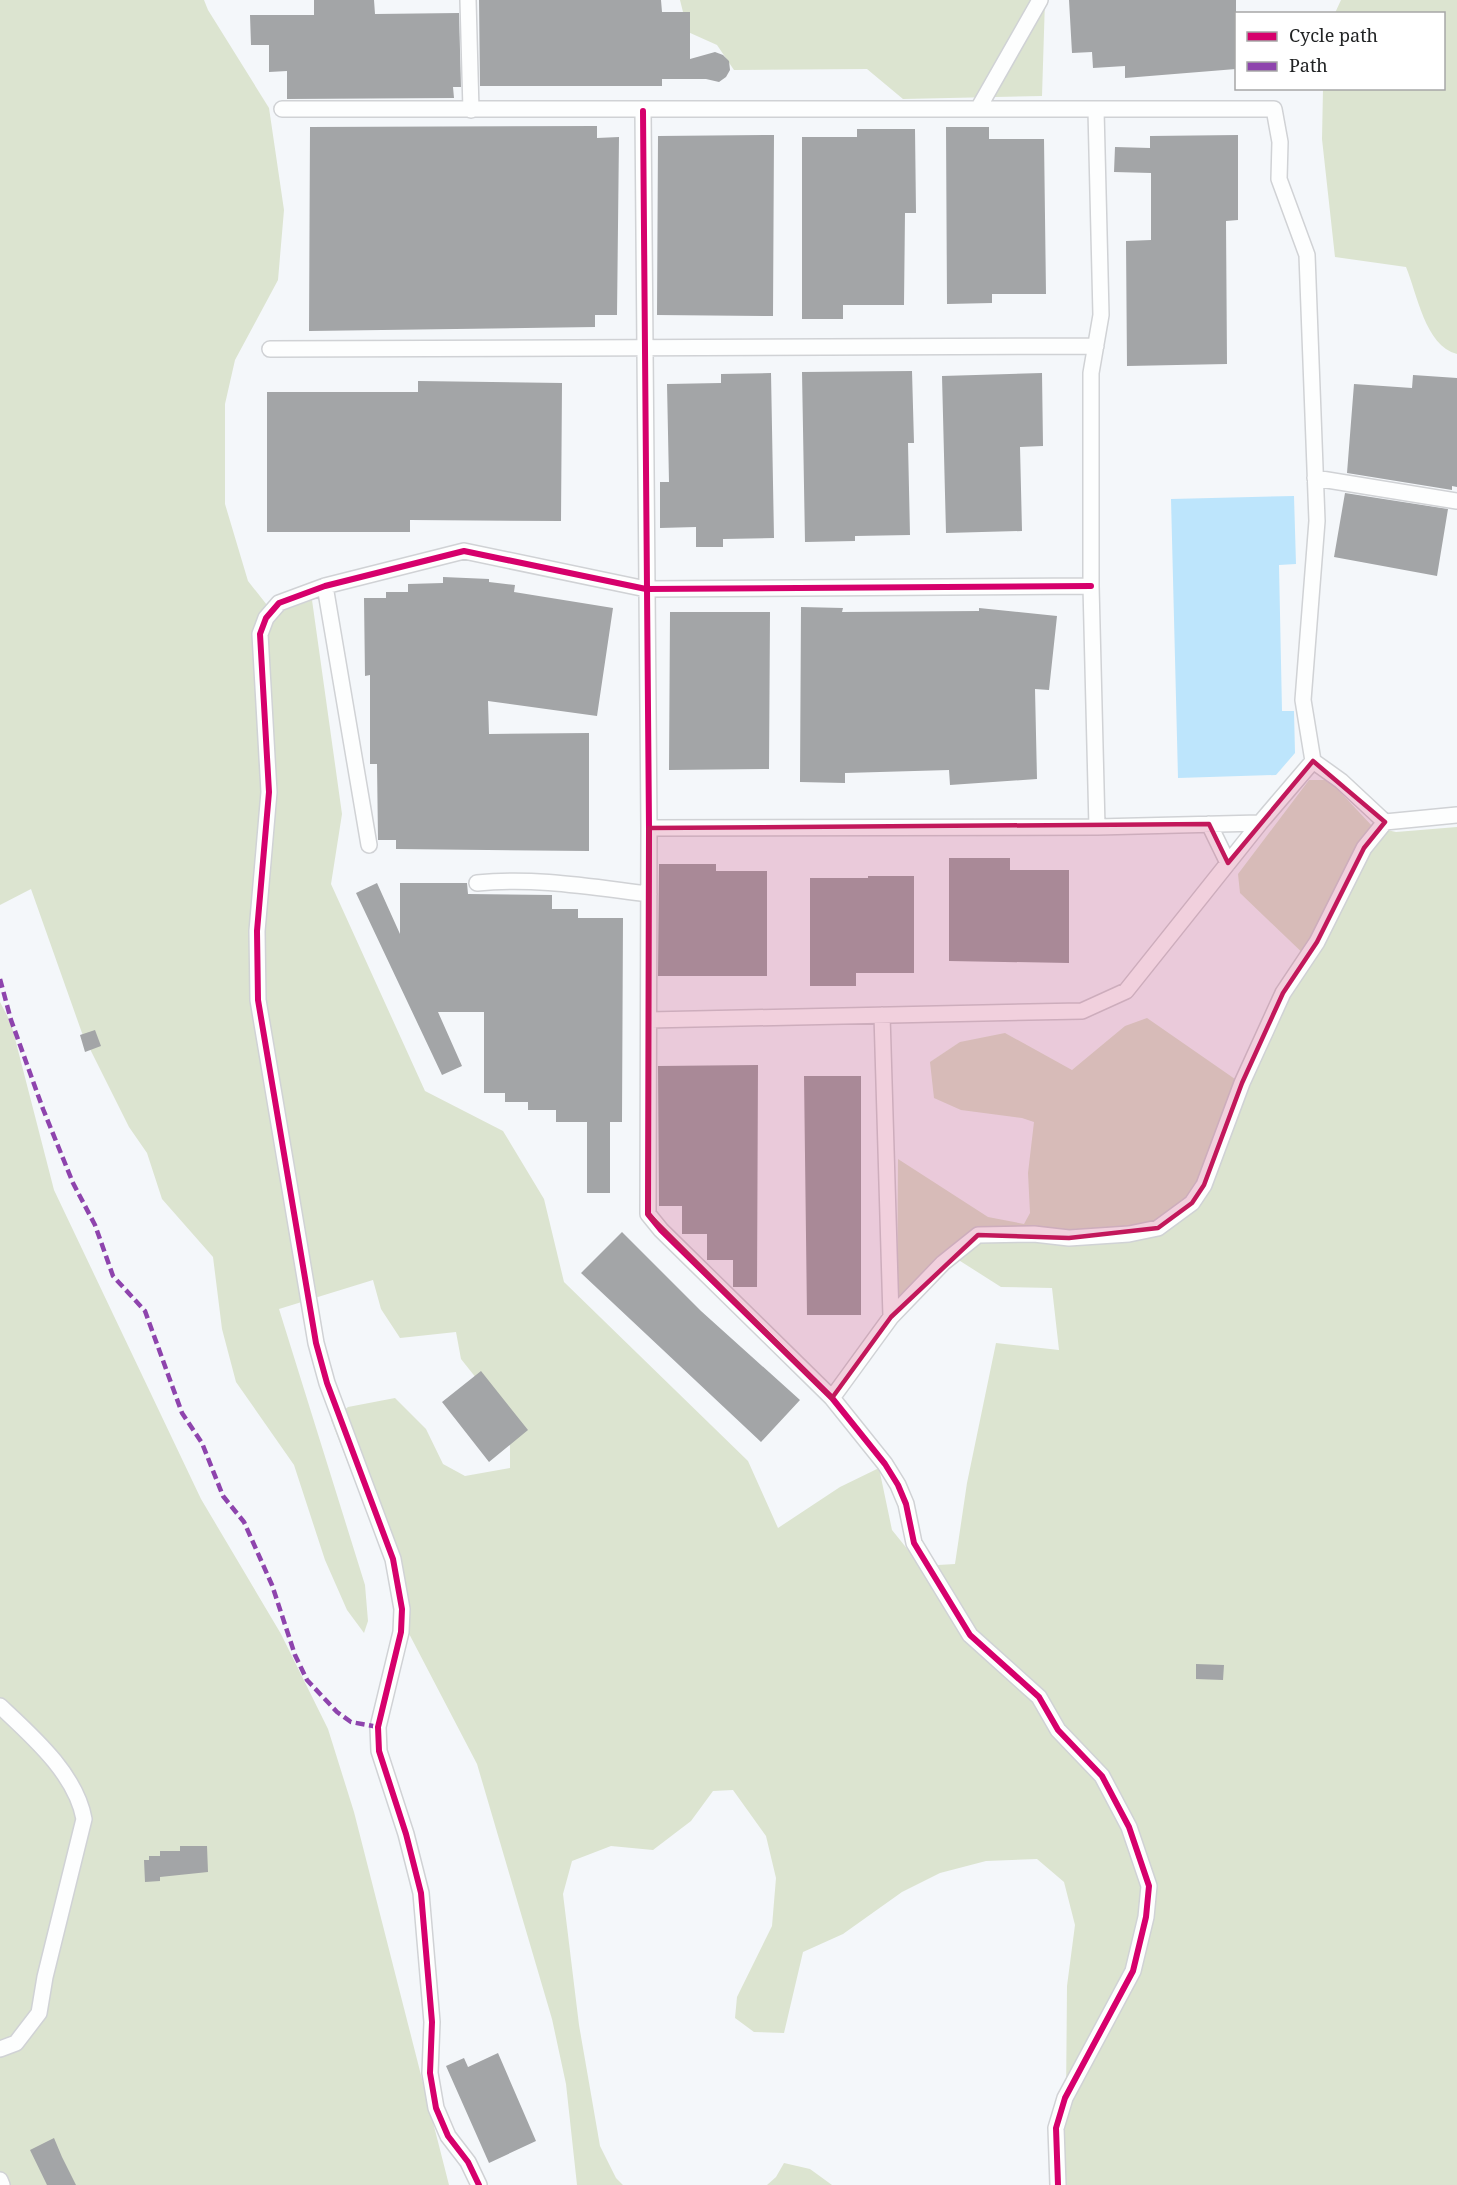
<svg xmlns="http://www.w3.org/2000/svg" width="1457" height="2185" viewBox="0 0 1457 2185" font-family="'Noto Serif',serif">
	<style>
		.green { fill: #dce4d0 }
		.water { fill: #bde5fc }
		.building { fill: #a3a5a7 }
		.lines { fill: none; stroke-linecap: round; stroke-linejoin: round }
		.street-casing { stroke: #d0d2d5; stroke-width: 18 }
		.street { stroke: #fdfefe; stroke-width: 15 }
		.quiet { stroke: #8e44ad; stroke-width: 4.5; stroke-dasharray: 9 4.5; stroke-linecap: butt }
		.cycleway-casing { stroke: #fff; stroke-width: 10 }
		.cycleway { stroke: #d6006c; stroke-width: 6 }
		.marked { fill: #c2185b; fill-opacity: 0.2; stroke: #c2185b; stroke-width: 4.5; stroke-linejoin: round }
	</style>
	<rect width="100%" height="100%" fill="#f4f7fa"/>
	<path class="green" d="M0,0H204L208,10L269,108L284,210L278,280L235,360L225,404V504L248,581L274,614L312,600L342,814L331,884L425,1091L503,1131L544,1199L564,1282L748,1461L778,1528L840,1487L879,1468L892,1530L921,1566L955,1564L967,1483L996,1343L1059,1350L1052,1288L1001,1287L946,1252L897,1303L898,1159L988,1217L1024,1224L1030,1213L1028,1173L1034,1122L1022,1118L961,1110L934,1098L930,1062L960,1042L1005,1033L1072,1070L1125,1026L1147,1018L1245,1086L1279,1015L1311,961L1240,893L1238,874L1309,780H1329L1373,827L1396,832L1457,827V2185H1062L1059,2130L1066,2100L1067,1986L1075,1925L1064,1882L1037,1859L986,1861L940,1873L902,1892L843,1934L803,1952L784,2033L754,2032L735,2018L737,1997L772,1926L776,1878L766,1836L733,1790L713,1791L691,1821L653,1850L611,1846L572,1861L563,1894L579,2025L600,2146L616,2178L623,2185H577L566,2084L552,2019L477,1764L405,1626L390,1571L331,1420L348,1407L395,1398L426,1429L443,1464L465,1476L510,1468V1439L496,1403L461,1359L456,1332L400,1338L381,1309L373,1280L279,1309L365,1585L368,1621L364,1633L347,1610L325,1560L294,1465L236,1382L222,1329L213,1257L162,1199L147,1153L129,1127L82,1033L31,889L0,905Z
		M680,0H1045L1042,96L903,99L867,69L734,70L717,45L688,32Z
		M1341,0H1457V354C1425,346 1417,293 1406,267L1335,257L1322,139L1323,89L1444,88V14L1335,13Z
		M0,1002L11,1023L54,1190L201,1499L281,1634L328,1729L354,1812L449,2185H0Z
		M784,2163L810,2169L832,2185H767L776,2177Z"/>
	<path class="water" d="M1294,496L1296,564L1279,565L1282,711H1294L1295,753L1276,775L1178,778L1171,499Z"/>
	<path class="building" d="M314,0H374L375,14L459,13L461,87H453L454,98L287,99V71L269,72V45H251L250,15H314Z
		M479,0H661L662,12H690V59L715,52L723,55L729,61L730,70L726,77L719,82L706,79H662V86H480Z
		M1069,0H1236V69L1125,78V66L1093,68L1092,52L1072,53Z
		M597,126V138L619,137L617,315H595V327L309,331L310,127Z
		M946,127H989V139H1044L1046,294H992V303L947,304Z
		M857,129H915L916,213H905L904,305H843V319H802V137H857Z
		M774,135L773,316L657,315L658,136Z
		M1238,135V220L1226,221L1227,364L1127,366L1126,241L1151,240V173L1114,172L1115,147L1150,148V136Z
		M912,371L914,443H908L910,535L855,536V541L805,542L802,372Z
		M771,373L774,538L723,539V547H696V527L660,528V482H669L667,384L721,383V374Z
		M1042,373L1043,446L1020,447L1022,531L946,533L942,376Z
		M1413,375L1457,378V487L1452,486V490L1347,473L1354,384L1412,388Z
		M418,381L562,383L561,521L410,520V532H267V392H418Z
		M1345,493L1448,509L1437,576L1334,557Z
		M443,577L489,579V582L515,585L514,592L613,608L597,716L488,701L489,734L589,733V851L396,849V840H378L377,764H370V675L365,676L364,598H386V592H408V584L443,583Z
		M801,607L843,608L842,612L979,611V608L1057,616L1049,690L1035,689L1037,779L950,785L949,770L845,773V783L800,782Z
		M670,612H770L769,769L669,770Z
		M949,858H1010V870H1069V963L949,961Z
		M659,864H716V871H767V976H658Z
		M868,876H914V973H856V986H810V878H868Z
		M377,883L400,934V883H467L468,894L552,895V909H578V918H623L622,1122H610V1193H587V1122H556V1110H528V1102H505V1093H484V1012H438L462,1066L442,1075L356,893Z
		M95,1030L101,1046L85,1052L80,1035Z
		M758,1065L757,1287H733V1260H707V1234H682V1206H659L658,1066Z
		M804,1076H861V1315H807Z
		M622,1232L701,1311L800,1400L761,1442L581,1273Z
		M481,1371L528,1430L489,1462L442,1402Z
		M1196,1664L1224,1665L1223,1680L1196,1679Z
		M180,1846H207L208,1872L160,1877V1881L145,1882L144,1860H149V1856H160V1851H180Z
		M498,2053L536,2141L489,2163L446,2066L464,2058L468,2067Z
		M54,2138L62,2157L76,2185H47L30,2150Z"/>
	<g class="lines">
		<g class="street-casing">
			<path id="street" d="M468,0L471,110
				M282,109H1274L1280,142L1279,179L1307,255L1317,521L1303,700L1313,761L1341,781L1385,822
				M978,109L1040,0
				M1096,110L1101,315L1091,373V586L1097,827
				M643,111L649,828L648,1214L661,1230L832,1398L885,1464L898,1485L906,1504L914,1543L970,1635L1039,1697L1058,1730L1102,1776L1129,1827L1149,1886L1146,1917L1133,1971L1065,2098L1056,2128L1058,2185
				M270,349L1096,346
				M1315,478L1457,501
				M325,586L369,845
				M1209,824L1228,863
				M649,828L1097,827L1260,823
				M477,883C535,877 591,887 649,894
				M882,1015L891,1317
				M649,1020L1082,1011L1126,991L1260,823L1313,761
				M832,1398L891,1317L943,1263L978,1235L1034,1234L1069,1238L1129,1234L1158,1228L1192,1203L1204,1185L1242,1083L1283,993L1317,942L1364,848L1385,822L1457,815
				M0,1706C32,1736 76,1774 84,1819L45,1977L39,2013L16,2043L0,2049
				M0,2180L2,2185
				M479,2185L468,2162L448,2136L436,2108L430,2073L432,2022L421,1893L406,1834L379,1751L378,1727L401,1632L402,1609L393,1559L327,1383L316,1343L258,1000L257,931L269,792L260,634L266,618L279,603L325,586L464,551L646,589L1091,586"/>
		</g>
		<use href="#street" class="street"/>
		<path class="quiet" d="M0,979L11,1020L43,1109L73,1183L95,1225L113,1276L145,1311L182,1413L202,1443L223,1496L244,1522L272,1585L295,1655L307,1680L337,1712L351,1722L378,1727"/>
		<g class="cycleway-casing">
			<path id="cycleway" d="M643,111L649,828L648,1214L661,1230L832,1398L885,1464L898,1485L906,1504L914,1543L970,1635L1039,1697L1058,1730L1102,1776L1129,1827L1149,1886L1146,1917L1133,1971L1065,2098L1056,2128L1058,2185
				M479,2185L468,2162L448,2136L436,2108L430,2073L432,2022L421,1893L406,1834L379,1751L378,1727L401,1632L402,1609L393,1559L327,1383L316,1343L258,1000L257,931L269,792L260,634L266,618L279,603L325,586L464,551L646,589L1091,586"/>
		</g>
		<use href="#cycleway" class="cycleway"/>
	</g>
	<path class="marked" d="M1313,761L1385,822L1364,848L1317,942L1283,993L1242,1083L1204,1185L1192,1203L1158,1228L1069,1238L978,1235L891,1317L832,1398L648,1214L649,828L1209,824L1228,863Z"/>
	<rect x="1235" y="12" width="210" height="78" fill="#ffffff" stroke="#a6a7a7" stroke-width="1.5"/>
	<rect x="1247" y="32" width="30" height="9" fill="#d6006c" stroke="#a6a7a7" stroke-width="1.5"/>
	<text x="1289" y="42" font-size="18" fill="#212324">Cycle path</text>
	<rect x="1247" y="62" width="30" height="9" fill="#8e44ad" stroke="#a6a7a7" stroke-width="1.5"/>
	<text x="1289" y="72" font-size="18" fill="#212324">Path</text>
</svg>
